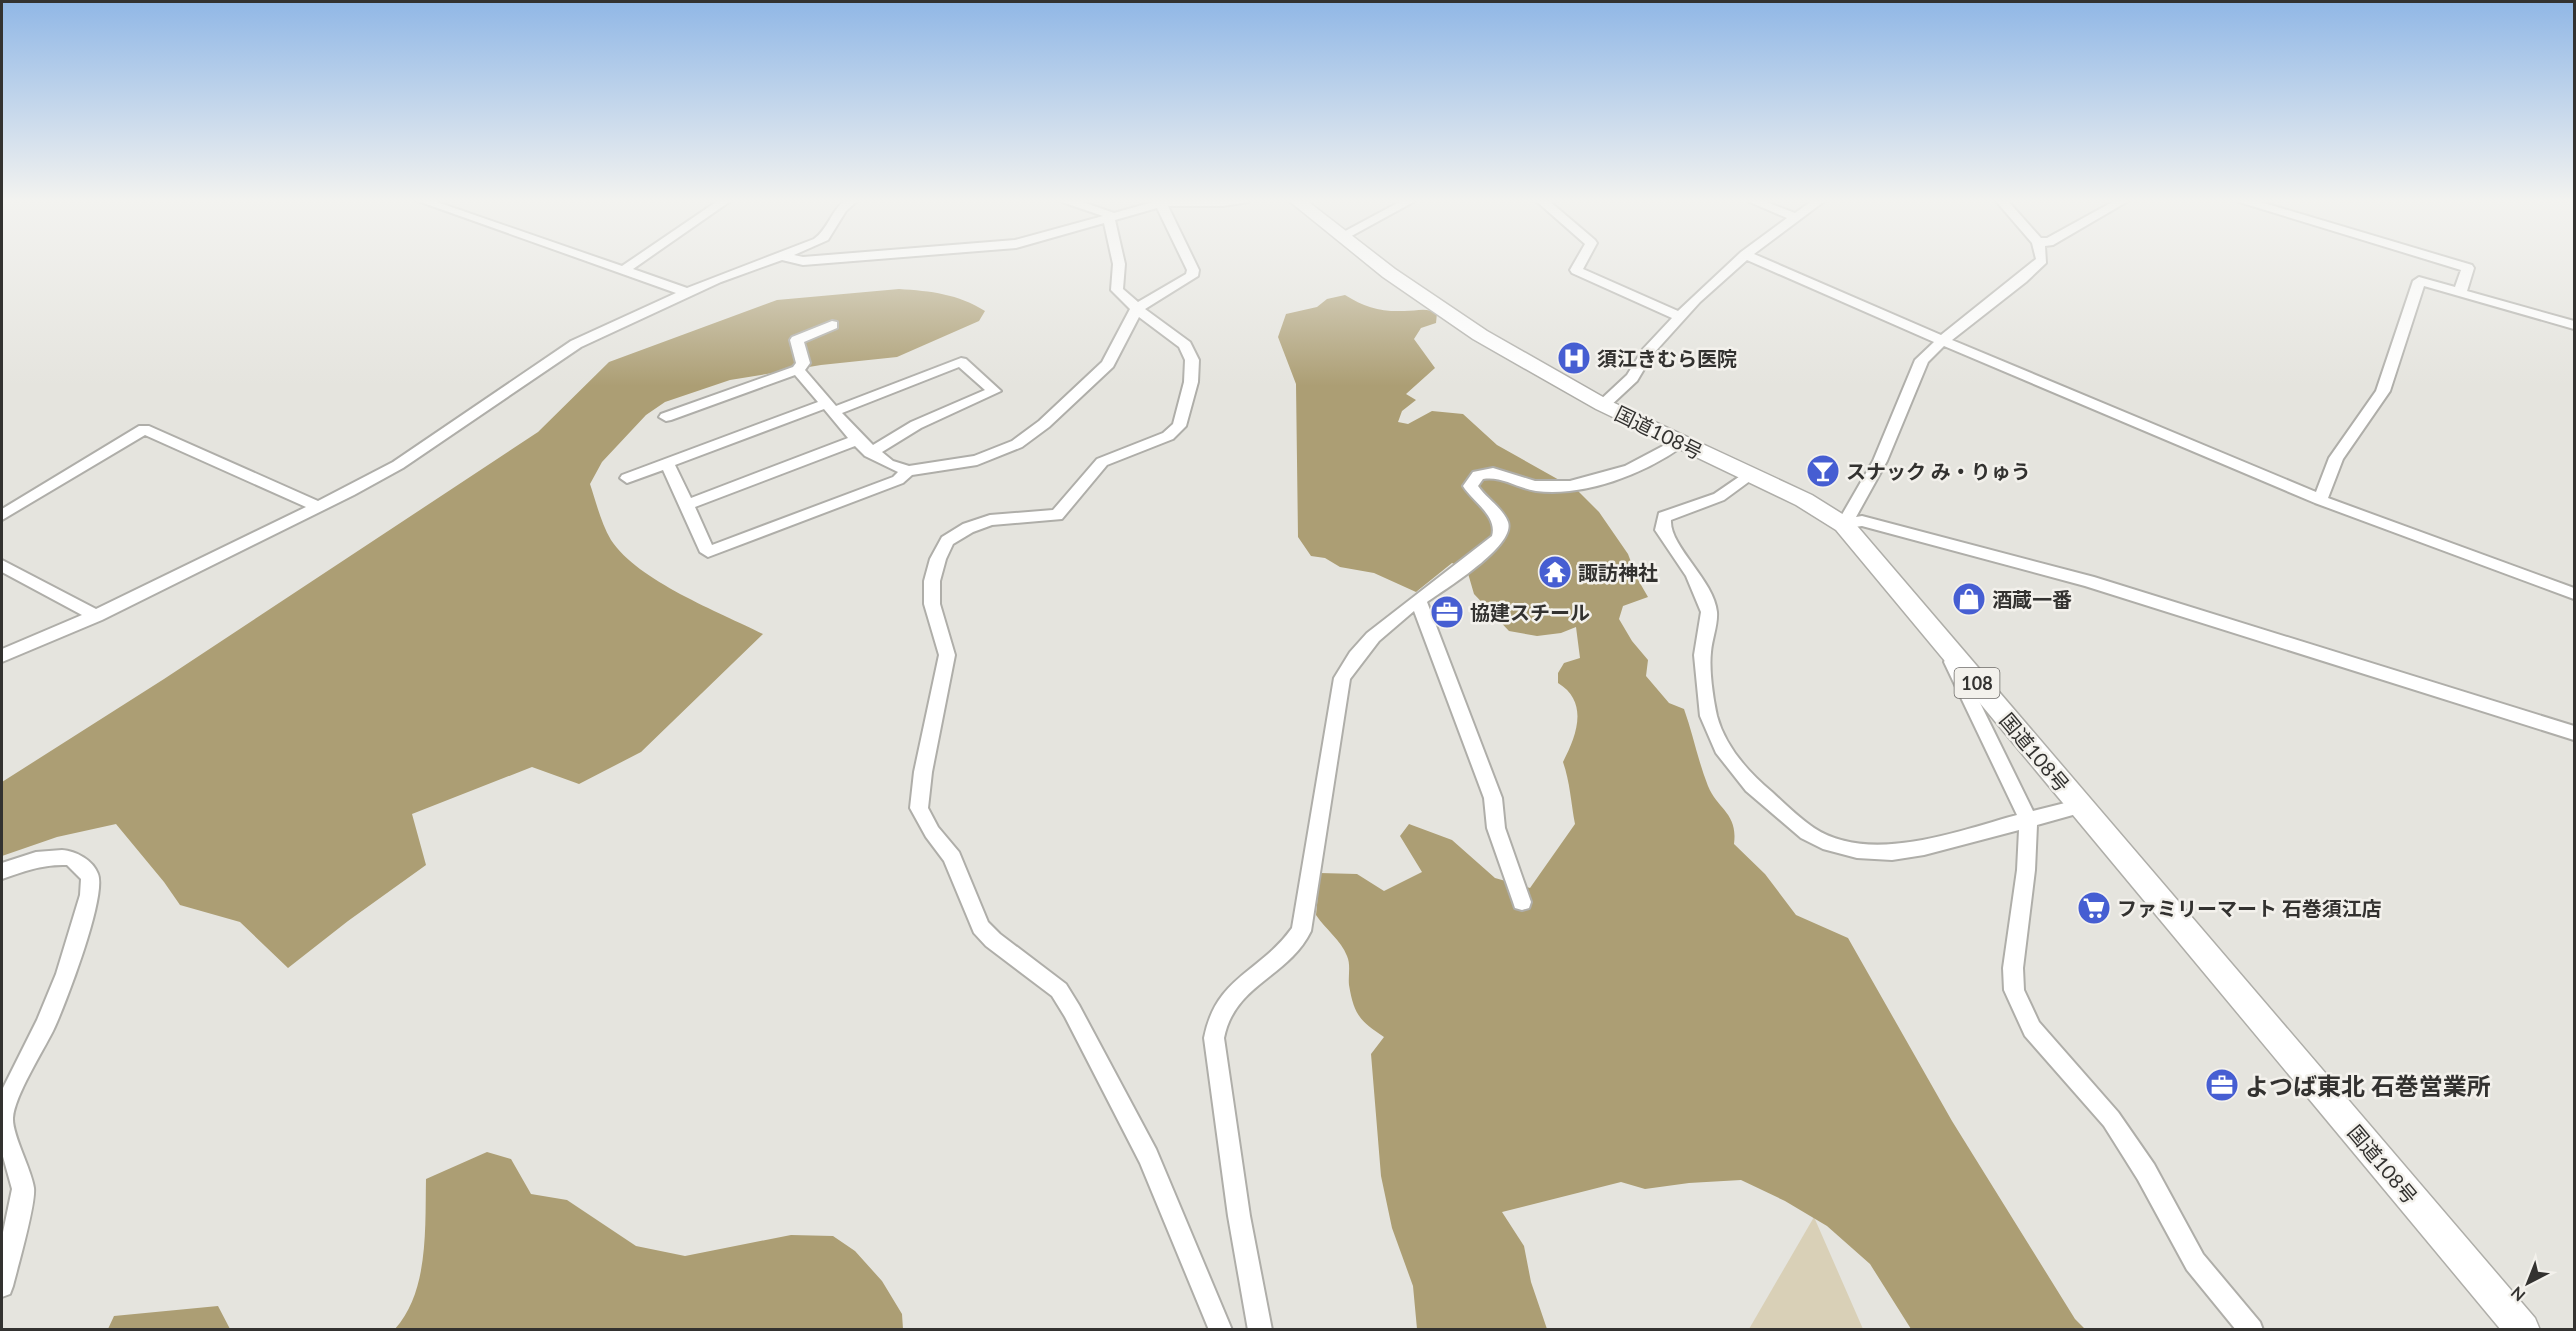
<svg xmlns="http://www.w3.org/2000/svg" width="2576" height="1331" viewBox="0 0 2576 1331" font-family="Lato,'Noto Sans JP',sans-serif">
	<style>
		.green { fill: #d9d0b7 }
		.forest { fill: #ac9e74 }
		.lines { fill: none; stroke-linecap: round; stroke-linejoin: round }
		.minor-casing { stroke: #afaea9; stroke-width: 4 }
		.highway-casing { stroke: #afaea9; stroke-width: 3 }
		.minor { fill: #fff; fill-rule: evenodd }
		.highway { fill: #fff; fill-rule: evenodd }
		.labels { text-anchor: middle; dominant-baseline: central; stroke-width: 5; stroke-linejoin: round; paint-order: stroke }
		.shield { fill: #f3f1ec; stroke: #6d6b68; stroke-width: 1.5 }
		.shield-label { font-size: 18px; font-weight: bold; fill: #333230 }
		.poi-label { font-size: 20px; font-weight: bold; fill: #333230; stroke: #f3f1ec; text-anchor: start }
		.street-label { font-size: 20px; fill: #333230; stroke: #f3f1ec }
		.near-poi-label { font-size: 24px; font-weight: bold; fill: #333230; stroke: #f3f1ec; text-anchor: start }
	</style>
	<rect width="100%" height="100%" fill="#e5e4de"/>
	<path class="green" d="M1814,1217L1863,1329H1749Z"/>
	<path class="forest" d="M899,289C931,291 958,294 985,311L979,321L897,357L821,365L730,380L665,402L646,415L602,462L590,484C596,502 601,523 611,540C638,581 719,612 763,634L641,752L579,784L532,767L412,814L426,865L348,921L288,968L240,922L180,905L164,882L116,824L57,837L2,856V782L164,679L538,432L609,362L777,300Z
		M1345,295C1364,307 1381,312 1404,311C1417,311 1425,307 1437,313L1436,323L1421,328L1414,339L1435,368L1406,394L1416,400L1402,411L1398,422L1408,424L1432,411L1463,414L1497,445L1577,490L1599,512L1628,554L1637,578L1648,597L1623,606L1619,619L1632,641L1648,660L1646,676L1669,703L1684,709C1693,734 1698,761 1708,786C1718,810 1738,813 1734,844L1765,874L1796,915L1848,938L1952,1121L2075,1319L2085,1329H1911L1870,1264L1827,1226L1785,1201L1741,1180L1689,1183L1645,1189L1621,1182L1502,1212L1524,1246L1531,1282L1547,1329H1417L1413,1286L1392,1228L1381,1176L1371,1054L1384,1037C1360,1021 1354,1015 1349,985C1348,976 1351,965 1347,956C1341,940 1326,930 1316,915L1320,873L1357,874L1384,891L1422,872L1400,836L1409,824L1452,840L1495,878L1530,888L1575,824C1571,803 1570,782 1563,762C1577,735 1589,702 1558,683V673L1564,663L1580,658L1576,627L1561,633L1537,636L1509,631L1474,594L1467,570L1452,563L1416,592L1374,573L1340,567L1325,558L1311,556L1298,537L1296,384L1278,337L1286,314L1317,307L1327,299Z
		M487,1152L511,1159L531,1194L567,1200L636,1246L685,1256L791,1235L833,1236L855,1251L882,1281L902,1314L903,1329H395C429,1291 425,1228 426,1179Z
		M218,1306L230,1329H108L114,1316Z"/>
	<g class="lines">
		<g class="minor-casing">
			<path id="minor" d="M415,200H431L622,266L719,200H732L633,269L687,288L814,239C828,229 831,211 845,200H858L846,211L828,240L794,255L803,257L1015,240L1103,216L1062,202L1060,200H1077L1114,213L1160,200H1250L1248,202L1223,206H1168L1199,270L1198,276L1145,309L1190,342L1199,360L1198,382L1186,426L1173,439L1107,465L1062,519L992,525L973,532L953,544L946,559L940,581V604L955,655L932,772L928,808L938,827L959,852L988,922L1000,934L1066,984L1079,1005L1156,1149L1232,1330H1209L1140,1163L1065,1017L1052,996L986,946L974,933L944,861L926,837L910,808L914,772L939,655L924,604V581L930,559L942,537L963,524L990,515L1053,510L1097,459L1163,433L1173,424L1184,382L1185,360L1179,347L1139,317L1113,367L1049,427L1022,447L977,465L912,475L903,483L708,557L700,552L663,470L627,483L620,478L622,475L818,402L795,375L671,420L666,421L659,417L661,414L793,367L796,363L790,340L792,337L832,321L837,322V328L804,342L810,363L805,370L836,406L961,358L966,359L1001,391L921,428L882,452L893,461L909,466L974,456L1012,441L1039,421L1102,362L1130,309L1111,290L1113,264L1104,223L1016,248L803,265L782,260L721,282L581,347L403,468L354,495L102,620L2,662V649L82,615L2,572V560L96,609L306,507L145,435L2,520V509L139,426H149L318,501L393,462L571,341L676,293ZM1157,208L1187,270L1186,274L1138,302L1123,289L1125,264L1115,220ZM959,367L985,390L911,422L873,445L842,413ZM824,409L848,438L691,498L675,465ZM855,446L865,456L898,472L893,477L712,545L695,507Z
				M1403,200H1417L1346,239L1336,236Z
				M1535,200H1548L1595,240L1597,243L1583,269L1678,311L1741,252L1787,218L1745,200H1761L1795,213L1813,200H1826L1754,254L1941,335L2036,259L2032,243L1995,200H2007L2041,238H2047L2116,200H2130L2053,245L2045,246L2046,263L2026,282L1952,340L2316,492L2329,458L2376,391L2413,281L2419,277L2455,287L2461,270L2239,202L2237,200H2254L2472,265L2474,268L2467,291L2574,321V329L2424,286L2390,391L2343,459L2328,498L2574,588V599L2315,503L1944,346L1928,362L1887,461L1856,517L1862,516L2094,577L2574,726V740L2085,586L1862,526L1839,529L1836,525L1873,461L1915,360L1934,342L1747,260L1700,302L1653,354L1637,381L1608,408H1598V402L1627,375L1643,349L1672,318L1572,273L1570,270L1585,244Z
				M1678,438L1685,443L1683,446C1644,474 1585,497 1536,491C1517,488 1502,476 1483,479L1478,486C1487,499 1502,507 1508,522C1516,546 1445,589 1427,602L1502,798L1505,828L1531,902L1529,908L1522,910L1515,908L1513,902L1487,828L1484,798L1414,611L1379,641L1350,679L1311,931C1288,978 1235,983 1224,1038L1250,1216L1272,1330H1248L1228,1216L1204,1038C1216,976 1260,973 1292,928L1334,678L1350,652L1367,633L1492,536C1498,516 1472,501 1463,486L1473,472L1493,468L1535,481H1570L1625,466Z
				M1749,470L1756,475L1754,478L1724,500L1671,520C1669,546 1714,580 1717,612C1718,625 1712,639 1711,652C1709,670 1713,698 1717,716C1725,746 1749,773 1772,792C1785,804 1799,818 1814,828C1870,865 1958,831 2017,815L1944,662L1946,658H1958L2033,811L2081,799L2087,801L2090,806L2087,811L2037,825L2035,870L2023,968L2024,990L2039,1022L2118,1112L2154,1164L2203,1254L2260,1322L2263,1330H2236L2187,1270L2138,1180L2104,1126L2025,1036L2004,990L2003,968L2017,870L2019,830L1924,855L1892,860L1857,858L1823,849L1801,838L1746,791L1716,753L1700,716L1694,655L1701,612L1686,576L1655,530L1659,513L1714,494Z
				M62,850C76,851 93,860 98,874C107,896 65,1006 53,1031C43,1051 14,1097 13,1118C12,1135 31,1168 34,1188C36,1204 18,1266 13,1286L10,1294L2,1297V1237L12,1189L2,1153V1090L37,1020L56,974L80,895L81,879L67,865C43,864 25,871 2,879V863L36,852Z"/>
		</g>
		<g class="highway-casing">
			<path id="highway" d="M1288,200H1306L1395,269L1487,331L1610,401L1812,495L1852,520L2535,1318L2540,1330H2501L1836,530L1796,505L1596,409L1473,339L1383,277Z"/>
		</g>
		<use href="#minor" class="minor"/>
		<use href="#highway" class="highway"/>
	</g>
	<linearGradient id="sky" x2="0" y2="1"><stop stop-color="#90b7e6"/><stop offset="0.52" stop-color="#f3f3f0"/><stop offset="1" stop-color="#f3f3f0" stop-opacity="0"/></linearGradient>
	<rect width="2576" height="386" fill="url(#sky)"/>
	<defs>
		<g id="hospital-disc" transform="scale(1.725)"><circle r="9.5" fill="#465ed2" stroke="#f3f1ec"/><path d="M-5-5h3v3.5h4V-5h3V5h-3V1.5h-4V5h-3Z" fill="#fff"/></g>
		<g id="bar-disc" transform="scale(1.725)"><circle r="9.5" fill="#465ed2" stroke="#f3f1ec"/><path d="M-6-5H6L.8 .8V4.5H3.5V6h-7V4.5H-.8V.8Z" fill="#fff"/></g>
		<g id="temple-disc" transform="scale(1.725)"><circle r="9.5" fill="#465ed2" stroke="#f3f1ec"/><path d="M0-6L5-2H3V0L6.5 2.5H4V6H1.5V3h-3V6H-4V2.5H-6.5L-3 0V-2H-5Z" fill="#fff"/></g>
		<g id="shop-disc" transform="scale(1.725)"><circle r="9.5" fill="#465ed2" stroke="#f3f1ec"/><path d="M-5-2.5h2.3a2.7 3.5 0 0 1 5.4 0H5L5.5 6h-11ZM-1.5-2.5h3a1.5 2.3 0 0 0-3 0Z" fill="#fff"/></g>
		<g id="office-disc" transform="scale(1.725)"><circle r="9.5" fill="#465ed2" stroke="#f3f1ec"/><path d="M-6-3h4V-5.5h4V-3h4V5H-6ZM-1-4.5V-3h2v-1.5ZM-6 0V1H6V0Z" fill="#fff"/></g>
		<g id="supermarket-disc" transform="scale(1.725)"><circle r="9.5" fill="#465ed2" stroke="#f3f1ec"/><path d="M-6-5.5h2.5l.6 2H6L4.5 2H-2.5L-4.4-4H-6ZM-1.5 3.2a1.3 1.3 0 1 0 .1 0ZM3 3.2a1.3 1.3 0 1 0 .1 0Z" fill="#fff"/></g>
	</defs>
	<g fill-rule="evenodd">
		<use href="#hospital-disc" x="1574" y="358"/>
		<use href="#bar-disc" x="1823" y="471"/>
		<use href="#temple-disc" x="1555" y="572"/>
		<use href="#shop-disc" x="1969" y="599"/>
		<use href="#office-disc" x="1447" y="612"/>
		<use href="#supermarket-disc" x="2094" y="908"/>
		<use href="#office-disc" x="2222" y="1085"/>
	</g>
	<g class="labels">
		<rect class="shield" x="1954.5" y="668" width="45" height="30" rx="4.5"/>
		<g class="shield-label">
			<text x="1977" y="683">108</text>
		</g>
		<g class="poi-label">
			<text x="1597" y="358">須江きむら医院</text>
			<text x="1846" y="471">スナック み・りゅう</text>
			<text x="1578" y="572">諏訪神社</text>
			<text x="1992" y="599">酒蔵一番</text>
			<text x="1470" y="612">協建スチール</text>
			<text x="2117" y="908">ファミリーマート 石巻須江店</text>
		</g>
		<g class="street-label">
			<text transform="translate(1659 432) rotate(26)">国道108号</text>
			<text transform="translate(2035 752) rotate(50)">国道108号</text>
			<text transform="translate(2383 1164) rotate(50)">国道108号</text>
		</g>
		<g class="near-poi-label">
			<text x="2245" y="1085">よつば東北 石巻営業所</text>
		</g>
	</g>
	<rect width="2576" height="1331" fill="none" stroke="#333230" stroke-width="6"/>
	<g transform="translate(2528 1283) rotate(222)" stroke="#f3f1ec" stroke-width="4.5" paint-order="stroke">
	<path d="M0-4.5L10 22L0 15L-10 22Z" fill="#333230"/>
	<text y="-9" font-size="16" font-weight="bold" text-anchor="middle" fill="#333230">N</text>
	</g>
</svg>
